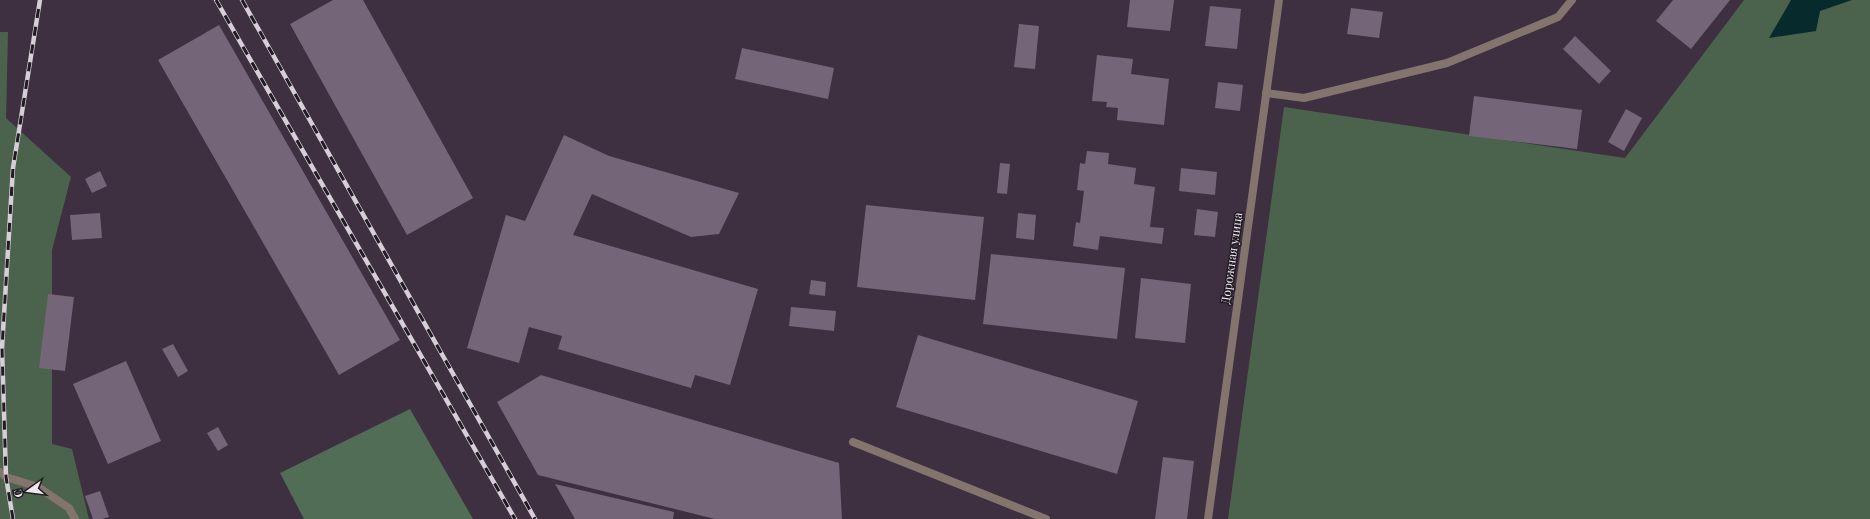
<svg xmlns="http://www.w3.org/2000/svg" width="1870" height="519" viewBox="0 0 1870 519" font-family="'Playfair Display',serif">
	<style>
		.green { fill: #4b634d }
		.forest { fill: #526d55 }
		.water { fill: #072b2d }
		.building { fill: #746578 }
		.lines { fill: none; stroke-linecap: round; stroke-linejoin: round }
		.service { stroke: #83746d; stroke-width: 8 }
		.minor { stroke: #83746d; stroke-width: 8 }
		.rail-casing { stroke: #d8ceda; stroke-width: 4.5 }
		.rail { stroke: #211b23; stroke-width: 3; stroke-dasharray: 9; stroke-linecap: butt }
		.labels { text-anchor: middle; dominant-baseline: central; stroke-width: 3; stroke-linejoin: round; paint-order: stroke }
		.street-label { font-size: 12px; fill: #efe6f1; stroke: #211b23 }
	</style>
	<rect width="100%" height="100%" fill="#3e3041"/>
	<path class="green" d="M1744,0H1870V519H1228L1284,107L1625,158Z
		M0,32H8L6,118L71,177L52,250V444L72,449L89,519H0Z"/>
	<path class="forest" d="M410,409L473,519H304L280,473Z"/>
	<path class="water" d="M1791,0H1852L1820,11L1816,31L1769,38Z"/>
	<path class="building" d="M333,0H363L473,198L407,235L290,24Z
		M1130,0H1174L1170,31L1127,27Z
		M1673,0H1730L1691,49L1656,21Z
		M1210,6L1241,9L1237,49L1205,46Z
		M1351,8L1383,12L1379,38L1347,34Z
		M1019,24L1039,26L1035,69L1014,67Z
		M219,25L400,340L339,375L158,60Z
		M1575,36L1611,71L1599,84L1563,49Z
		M742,48L834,68L828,99L735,79Z
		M1097,55L1133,59L1131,74L1169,79L1164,125L1117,120L1118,108L1106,107L1107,102L1092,101Z
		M1218,82L1243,85L1240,111L1215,108Z
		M1474,96L1582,110L1577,149L1469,136Z
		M1626,109L1642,118L1624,151L1608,142Z
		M564,135L609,156L739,193L719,234L691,237L592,194L573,235L758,289L730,385L695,375L691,388L558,349L562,336L529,327L519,363L467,348L506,215L525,221Z
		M1087,151L1109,153L1108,164L1136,168L1134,184L1155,187L1150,227L1164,228L1162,244L1100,236L1098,250L1073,246L1076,222L1080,223L1084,191L1077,190L1080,163L1085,164Z
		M1000,163L1010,164L1007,194L997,193Z
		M1181,168L1217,172L1215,195L1179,191Z
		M100,171L107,186L92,193L85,179Z
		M866,205L984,217L975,300L857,287Z
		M1197,209L1218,212L1215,237L1194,235Z
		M100,213L102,238L72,240L70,215Z
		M1018,213L1036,215L1034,240L1016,238Z
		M991,254L1125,268L1117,339L983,324Z
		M1141,278L1191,284L1185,343L1135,338Z
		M811,280L826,282L825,296L809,294Z
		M48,294L74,297L65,371L39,368Z
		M791,307L836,311L834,331L789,326Z
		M918,335L1138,401L1117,474L896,407Z
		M173,344L188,371L178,377L162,349Z
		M126,361L161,441L108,464L73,384Z
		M541,375L839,463L842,519H715L538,475L497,402Z
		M218,427L228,445L218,451L207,433Z
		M1163,457L1194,461L1187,519H1155Z
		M555,484L674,512L673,519H575Z
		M100,491L109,517L102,519H93L85,496Z"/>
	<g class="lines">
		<path class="service" d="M1266,93L1304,98L1447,63L1558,17L1572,0
			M853,442L1046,519"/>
		<path class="minor" d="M0,472L6,477L38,487L69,508L75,519
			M1208,519L1279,0"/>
		<g class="rail-casing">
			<path id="rail" d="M216,0L515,519
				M242,0L535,519
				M13,519L6,477L2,348L13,168L40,0"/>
		</g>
		<use href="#rail" class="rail"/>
	</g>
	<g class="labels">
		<g class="street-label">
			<text transform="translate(1231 258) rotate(-82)">Дорожная улица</text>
		</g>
	</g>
	<g transform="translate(28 491) rotate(256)" stroke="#211b23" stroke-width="3" paint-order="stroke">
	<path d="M0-3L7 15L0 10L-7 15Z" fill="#efe6f1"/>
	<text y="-6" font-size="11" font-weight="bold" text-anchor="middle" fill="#efe6f1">С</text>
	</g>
</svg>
